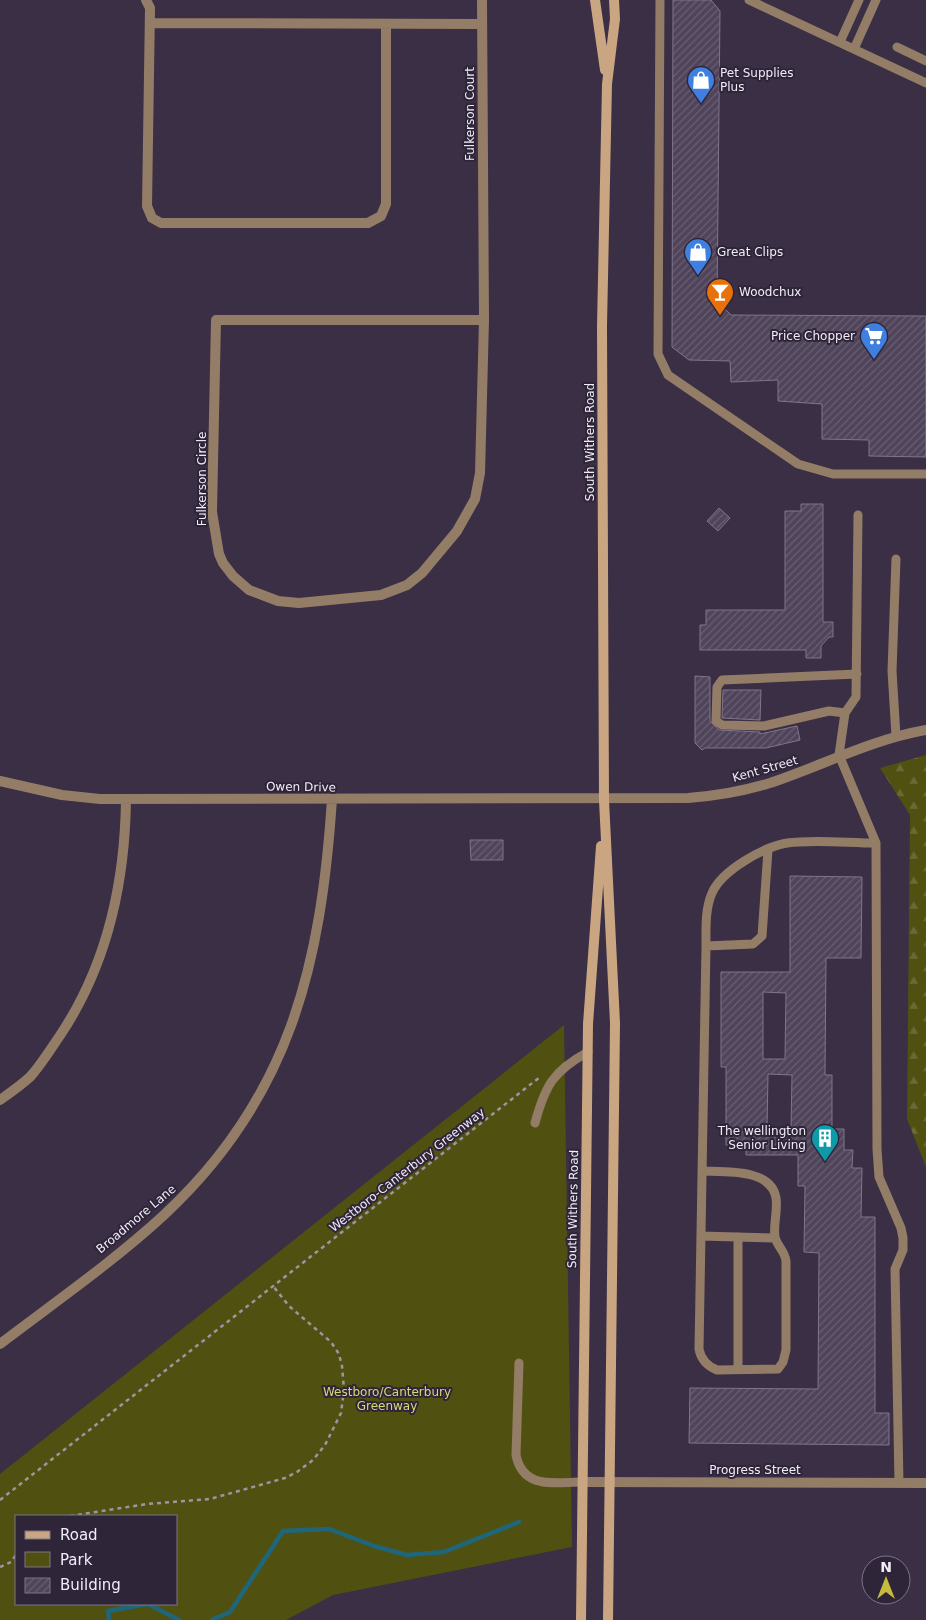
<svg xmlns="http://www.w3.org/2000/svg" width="926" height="1620" viewBox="0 0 926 1620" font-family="'DejaVu Sans',sans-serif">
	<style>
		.forest { fill: url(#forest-firs) }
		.park { fill: #505111; fill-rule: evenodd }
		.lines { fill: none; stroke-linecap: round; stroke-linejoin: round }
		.stream { stroke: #1f667b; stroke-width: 4.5 }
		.building { fill: url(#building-hatch); stroke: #80758c; fill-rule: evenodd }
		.path { stroke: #9d95a5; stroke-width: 2.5; stroke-dasharray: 4 4; stroke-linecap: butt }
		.service { stroke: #937d67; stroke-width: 9 }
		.minor { stroke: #937d67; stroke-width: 10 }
		.secondary { stroke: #c9a582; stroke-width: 10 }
		.labels { text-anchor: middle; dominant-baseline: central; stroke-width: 4; stroke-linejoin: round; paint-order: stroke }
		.poi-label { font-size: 12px; fill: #f2ecf9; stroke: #2f2539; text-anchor: start }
		.street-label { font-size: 12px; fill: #f2ecf9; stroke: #2f2539 }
		.park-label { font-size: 12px; fill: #d5d974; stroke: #2f2539 }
	</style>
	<defs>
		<pattern id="forest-firs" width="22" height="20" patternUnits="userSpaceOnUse" patternTransform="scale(1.25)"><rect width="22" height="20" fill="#505111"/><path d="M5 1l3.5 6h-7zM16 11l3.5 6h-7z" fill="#6a6a34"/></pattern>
		<pattern id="building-hatch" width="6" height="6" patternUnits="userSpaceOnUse" patternTransform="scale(1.25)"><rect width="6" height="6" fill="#4f445a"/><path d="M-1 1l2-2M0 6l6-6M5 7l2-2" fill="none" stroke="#695f72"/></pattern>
	</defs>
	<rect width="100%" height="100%" fill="#3a2f44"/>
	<path class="forest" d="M926,755V1167L907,1119L910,815L880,768Z"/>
	<path class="park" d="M564,1025L572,1547L333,1595L286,1620H0V1474ZM16,1516H176V1604H16Z"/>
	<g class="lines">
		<path class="stream" d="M109,1620L108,1611L148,1604L179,1620
			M212,1620L230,1612L283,1531L329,1529L374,1546L407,1555L444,1552L519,1522"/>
	</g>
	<path class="building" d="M673,0H711L720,11L717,301L731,315L926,316V457L869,456V440L822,439V404L778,401V380L731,382L730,361L689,360L672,347Z
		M801,504H823V622H833V637H829L821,646V658H806V650H700V625H706V610H785V511H801Z
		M719,508L730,518L718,531L707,521Z
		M695,676L710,677V721L719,730L760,732V734L797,726L800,740L766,748H705L702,750L695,743Z
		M723,690H761L760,720L722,718Z
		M470,840H503V860H471Z
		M790,876L862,877L861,958H826L825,1075H832V1129H844V1150H853L852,1168H862L861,1217H875V1413H889V1445L689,1443L690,1388L818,1389L819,1253L804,1252L805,1186H798V1155H746V1145H726V1067H721V972H790ZM763,992L786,993L785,1059H763ZM768,1074L792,1075L791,1130L767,1129Z"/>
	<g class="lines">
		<path class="path" d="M0,1500L540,1077
			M70,1516L147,1504L210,1499L285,1478L297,1472L313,1460L325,1445L341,1413L344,1390L342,1366L339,1354L331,1342L289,1306L273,1286
			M0,1567L11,1562L16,1555"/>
		<path class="service" d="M660,0L658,354L668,375L798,464L833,474H926
			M749,0L926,83
			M840,42L859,0
			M897,47L926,61
			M854,49L876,0
			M858,515L856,697L845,713L839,755L876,843L877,1149L879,1177L901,1228L903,1238V1250L895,1269L899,1483
			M896,559L892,671L896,736
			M845,713L829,711L764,726L722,725L716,721L717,687L722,680L857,674
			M768,850L762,936L753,944L706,946C706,928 705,909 712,893C722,870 764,847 787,843C813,839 849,843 876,843
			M535,1123C545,1086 553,1071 588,1052
			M702,1171C724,1172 771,1168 776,1198C778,1211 773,1225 775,1237C777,1246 785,1251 786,1261V1350L783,1362L778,1369L717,1370C707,1366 701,1360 699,1349L706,946
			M701,1236L775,1238
			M519,1363L516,1455C523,1490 555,1482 583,1482
			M738,1369V1237"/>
		<path class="minor" d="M146,0L150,8L147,206L152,218L161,223H368L381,216L386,204V24
			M482,0L484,320
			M150,23L482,24
			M216,320H484L480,473L475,499L457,531L422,573L407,585L381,595L299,603L278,601L249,590L233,576L223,563L219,554L212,512Z
			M0,781L62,795L100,799L688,798C715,796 744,791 770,783C824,765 870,740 926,730
			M0,1100C10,1093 21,1085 30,1077C41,1065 50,1050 59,1037C107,966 125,885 126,799
			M0,1344C54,1303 114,1261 164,1215C290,1098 321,965 332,799
			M583,1482L926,1483"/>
		<path class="secondary" d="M595,0L605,70
			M581,1620L588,1024L601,846
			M608,1620L615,1023L604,800L602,326L607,84L615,19L614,0"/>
	</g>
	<defs>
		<g id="shop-pin" transform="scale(1.4375)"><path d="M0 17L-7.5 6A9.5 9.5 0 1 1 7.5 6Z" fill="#3f7fe0" stroke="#2f2539"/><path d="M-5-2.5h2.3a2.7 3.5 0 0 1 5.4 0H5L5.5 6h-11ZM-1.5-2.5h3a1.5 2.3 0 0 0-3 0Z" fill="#fff"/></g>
		<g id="bar-pin" transform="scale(1.4375)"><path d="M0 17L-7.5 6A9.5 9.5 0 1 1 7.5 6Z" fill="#e8710a" stroke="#2f2539"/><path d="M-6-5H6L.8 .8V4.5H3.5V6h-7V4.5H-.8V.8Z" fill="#fff"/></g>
		<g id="supermarket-pin" transform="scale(1.4375)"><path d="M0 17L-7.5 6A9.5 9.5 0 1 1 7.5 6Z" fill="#3f7fe0" stroke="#2f2539"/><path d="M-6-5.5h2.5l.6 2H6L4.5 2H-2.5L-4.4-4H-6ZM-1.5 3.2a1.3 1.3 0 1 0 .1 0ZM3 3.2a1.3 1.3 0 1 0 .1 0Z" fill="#fff"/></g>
		<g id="building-pin" transform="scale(1.4375)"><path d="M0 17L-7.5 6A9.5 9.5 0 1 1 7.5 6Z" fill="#0f9aa8" stroke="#2f2539"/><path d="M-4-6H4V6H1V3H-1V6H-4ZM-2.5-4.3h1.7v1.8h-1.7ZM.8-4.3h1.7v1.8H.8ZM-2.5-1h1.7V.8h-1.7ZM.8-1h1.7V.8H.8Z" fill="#fff"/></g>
	</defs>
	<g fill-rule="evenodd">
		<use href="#shop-pin" x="701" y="80"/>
		<use href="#shop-pin" x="698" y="252"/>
		<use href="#bar-pin" x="720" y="292"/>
		<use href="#supermarket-pin" x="874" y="336"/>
		<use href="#building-pin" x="825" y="1138"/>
	</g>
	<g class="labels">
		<g class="poi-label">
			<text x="720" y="73">Pet Supplies<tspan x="720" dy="14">Plus</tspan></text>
			<text x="717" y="252">Great Clips</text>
			<text x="739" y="292">Woodchux</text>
			<text x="855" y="336" text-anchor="end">Price Chopper</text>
			<text x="806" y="1131" text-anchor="end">The wellington<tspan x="806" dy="14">Senior Living</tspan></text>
		</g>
		<g class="street-label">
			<text transform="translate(470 114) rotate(-90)">Fulkerson Court</text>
			<text transform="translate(590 442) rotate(-90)">South Withers Road</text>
			<text transform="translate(202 479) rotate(-90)">Fulkerson Circle</text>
			<text transform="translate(765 769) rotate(-16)">Kent Street</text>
			<text transform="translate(301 787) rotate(1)">Owen Drive</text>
			<text transform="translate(407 1170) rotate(-38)">Westboro-Canterbury Greenway</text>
			<text transform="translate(573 1209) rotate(-89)">South Withers Road</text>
			<text transform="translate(136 1219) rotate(-40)">Broadmore Lane</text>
			<text x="755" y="1470">Progress Street</text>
		</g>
		<g class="park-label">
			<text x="387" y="1392">Westboro/Canterbury<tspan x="387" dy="14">Greenway</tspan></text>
		</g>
	</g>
	<rect x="15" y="1515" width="162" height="90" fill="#2f2539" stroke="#7d7586"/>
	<rect x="25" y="1531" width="25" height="8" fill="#c9a582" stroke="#7d7586"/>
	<text x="60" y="1540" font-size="15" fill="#f2ecf9">Road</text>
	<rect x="25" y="1552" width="25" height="15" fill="#505111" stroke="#7d7586"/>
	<text x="60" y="1565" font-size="15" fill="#f2ecf9">Park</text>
	<rect x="25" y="1578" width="25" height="15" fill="url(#building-hatch)" stroke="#7d7586"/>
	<text x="60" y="1590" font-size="15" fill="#f2ecf9">Building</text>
	<g transform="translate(886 1580)"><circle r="24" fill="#2f2539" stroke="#7d7586"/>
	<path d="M0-4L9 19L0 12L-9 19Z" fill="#c6bb3c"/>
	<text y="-8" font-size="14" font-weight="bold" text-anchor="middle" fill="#f2ecf9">N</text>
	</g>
</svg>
